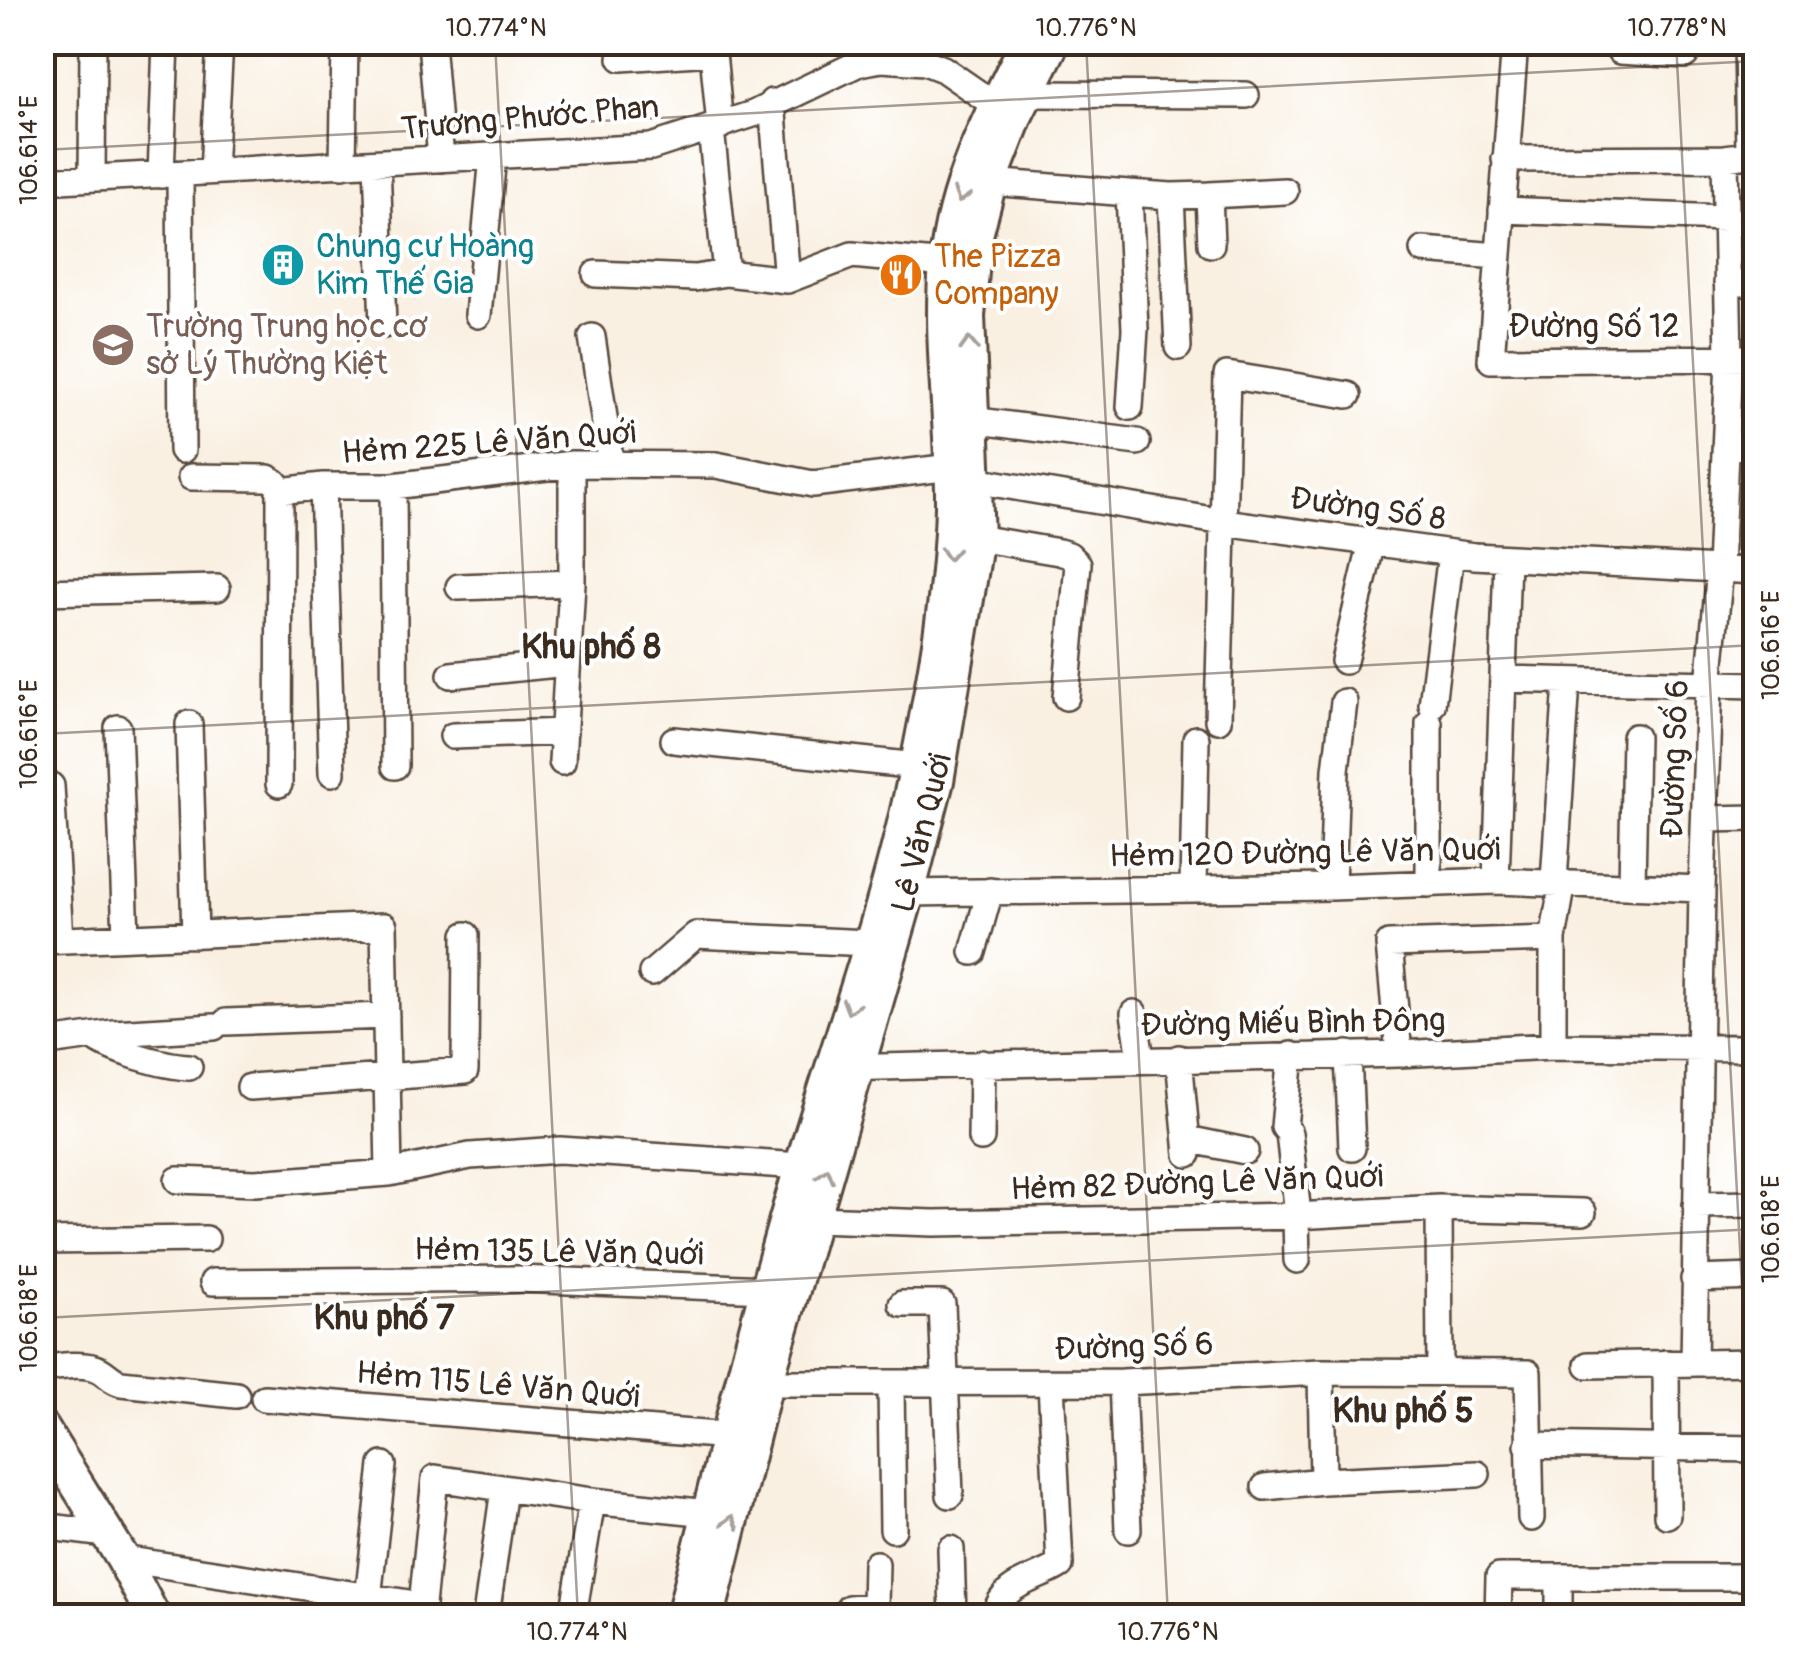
<svg xmlns="http://www.w3.org/2000/svg" width="1798" height="1659" font-family="Pangolin,sans-serif">
<rect width="100%" height="100%" fill="#fff"/>
<filter id="ink" filterUnits="userSpaceOnUse"><feTurbulence type="fractalNoise" baseFrequency=".01" numOctaves="2"/><feDisplacementMap in="SourceGraphic" scale="20" xChannelSelector="R" yChannelSelector="G"/><feConvolveMatrix kernelMatrix="1 2 1 2 8 2 1 2 1" color-interpolation-filters="sRGB"/></filter>
<filter id="wash" filterUnits="userSpaceOnUse"><feTurbulence type="fractalNoise" baseFrequency=".0048" numOctaves="4" result="noise"/><feDisplacementMap in="SourceGraphic" scale="40" xChannelSelector="R" yChannelSelector="G"/><feGaussianBlur stdDeviation="2.25" result="paint"/><feColorMatrix in="noise" values="0 0 0 0 0 0 0 0 0 0 0 0 0 0 0 0 0 1.4 0 .05"/><feComposite in="paint" operator="in"/></filter>
<g filter="url(#wash)">
<rect width="100%" height="100%" fill="#f9f0e2"/>
</g>
<g filter="url(#ink)">
<g fill="none" stroke-linecap="round" stroke-linejoin="round">
<g stroke="#58483b" stroke-width="30">
<path id="minor" d="M431,42L441,159
M712,42L720,126
M1515,42L1491,360L1756,358
M1747,42L1749,153
M1620,51L1685,55
M621,58L713,52
M1026,94L1246,95
M772,102L787,280
M711,129L726,273
M1505,159L1725,158L1756,154
M377,163L383,325
M343,165L345,42
M213,171L220,42
M180,174L182,450
M161,175L166,42
M92,178L93,42
M42,181L651,147L753,114L859,63L882,59L925,62L943,69L995,105
M990,182L1129,193L1135,329L1130,407
M1129,193L1171,196L1178,347
M1209,195L1285,191
M1171,196L1209,195L1211,244
M1502,210L1725,218
M1423,250L1498,256
M596,274L695,278L726,273L787,280L852,255L946,264
M1727,283H1756
M478,315L493,156
M592,337L611,464
M972,420L1137,442
M1727,445L1756,447
M191,477L268,478L275,482L280,491L323,486H393L572,464L716,465L813,484L951,467
M974,480L1224,522L1474,556L1756,571
M323,486L332,773
M393,486L395,766
M977,538L1059,552L1069,555L1078,564L1066,697
M459,587L572,583
M42,592L217,588
M1344,661L1372,542
M451,675L567,663
M1503,679L1756,685
M1432,705L1451,553
M1218,720L1227,375L1348,395
M189,724L195,935
M118,728L126,936
M453,736L564,732
M674,740L917,766
M562,762L572,583V464
M42,778L51,786L60,940
M279,784L280,491
M1706,819L1756,818
M1496,881L1507,559
M1554,881L1567,682
M1429,884V723
M1632,885L1635,737
M1332,887L1336,770L1344,702
M1193,889L1196,739
M908,893L1332,887L1496,881L1702,889
M42,941L384,926L389,1173
M973,952L990,891
M652,973L696,935L869,943
M1134,1013L1141,1059
M226,1022L386,1016
M93,1036C109,1051 166,1066 189,1067
M42,1043L113,1033L214,1027
M1553,1046V939L1563,882
M1348,1054L1352,1148
M1399,1054L1389,944L1553,939
M1291,1055L1284,1127L1289,1133L1298,1215
M1179,1058L1188,1154
M841,1068L1399,1054L1553,1046L1756,1048
M250,1087L465,1071L466,935
M981,1138L982,1063
M1187,1139L1245,1151
M178,1180L255,1183L389,1173L470,1156L560,1150L801,1166
M1696,1205L1756,1204
M1439,1208L1440,1372
M1296,1216L1297,1260
M813,1219L934,1223L1296,1216L1439,1208L1583,1212
M42,1241L206,1239
M1694,1279L1756,1277
M213,1282L518,1279L767,1289
M902,1304H942L950,1495
M1666,1363L1667,1515
M1694,1363L1702,889L1709,684L1720,569L1729,359L1725,158
M1588,1365L1756,1362
M42,1370C58,1366 86,1362 100,1370C109,1375 110,1380 121,1383L236,1395
M1122,1382L1128,1530
M752,1383L1122,1382L1321,1372L1528,1373L1531,1518
M891,1385L893,1529
M264,1398L728,1436
M1528,1445L1756,1449
M1323,1481L1477,1474
M1265,1487L1323,1481L1321,1372
M42,1526L106,1534
M951,1549L953,1616
M123,1559L422,1605L435,1478L592,1501L709,1513
M1559,1578V1616
M323,1616L324,1590
M366,1616L383,1465
M486,1616L504,1489
M573,1616L592,1501
M849,1616V1608L875,1606L876,1564
M995,1616C1002,1582 1035,1581 1060,1565L1051,1383
M1498,1616L1499,1577H1756"/>
</g>
<g stroke="#58483b" stroke-width="38">
<path id="major" d="M42,1428L123,1559L153,1616
M683,1616C721,1464 758,1312 803,1161C842,1030 891,898 917,764C934,679 950,593 952,506C953,425 939,344 946,263C953,188 989,117 1023,51
M708,1616L766,1383L908,893L937,781L977,538L968,316L975,239L990,182L1017,113L1053,42"/>
</g>
<use href="#minor" stroke="#fff" stroke-width="25"/>
<use href="#major" stroke="#fff" stroke-width="32"/>
</g>
<defs><path id="oneway-chevron" d="M-2-3.5L2.5 0L-2 3.5" fill="none" stroke-width="1.6" stroke-linecap="round" stroke-linejoin="round" transform="scale(2.5)"/></defs>
<g stroke="#a79f9a">
<use href="#oneway-chevron" transform="translate(961 196) rotate(107)"/>
<use href="#oneway-chevron" transform="translate(969 344) rotate(-92)"/>
<use href="#oneway-chevron" transform="translate(949 554) rotate(94)"/>
<use href="#oneway-chevron" transform="translate(850 1007) rotate(107)"/>
<use href="#oneway-chevron" transform="translate(826 1175) rotate(-74)"/>
<use href="#oneway-chevron" transform="translate(731 1522) rotate(-76)"/>
</g>
</g>
<path fill="none" stroke="#3b2a1e" stroke-width="2.5" stroke-opacity="0.45" d="M495,42L578,1616M1086,42L1168,1616M1676,42L1756,1551M42,150L1756,61M42,734L1756,645M42,1318L1756,1229"/>
<defs>
<g id="building-disc" transform="scale(2.25)"><circle r="9.5" fill="#0f9aa8" stroke="#fff"/><path d="M-4-6H4V6H1V3H-1V6H-4ZM-2.5-4.3h1.7v1.8h-1.7ZM.8-4.3h1.7v1.8H.8ZM-2.5-1h1.7V.8h-1.7ZM.8-1h1.7V.8H.8Z" fill="#fff"/></g>
<g id="restaurant-disc" transform="scale(2.25)"><circle r="9.5" fill="#e8710a" stroke="#fff"/><path d="M-5-6h1v4h1v-4h1v4h1v-4h1v5L-1.5 .5V6h-2V.5L-5-1ZM5-6V6H3V1.5H1.5Q1.5-4 5-6Z" fill="#fff"/></g>
<g id="school-disc" transform="scale(2.25)"><circle r="9.5" fill="#8d6e63" stroke="#fff"/><path d="M0-5L7-2L0 1L-7-2ZM-4 1L0 2.5L4 1V4Q0 6-4 4Z" fill="#fff"/></g>
</defs>
<g fill-rule="evenodd">
<use href="#building-disc" x="283" y="265"/>
<use href="#restaurant-disc" x="901" y="275"/>
<use href="#school-disc" x="113" y="345"/>
</g>
<g text-anchor="middle" dominant-baseline="central" stroke-width="8" stroke-linejoin="round" paint-order="stroke">
<g font-size="32" fill="#3b2a1e" stroke="#fff">
<text transform="translate(530 118) rotate(-5)">Trương Phước Phan</text>
<text x="1594" y="327">Đường Số 12</text>
<text transform="translate(489 443) rotate(-4)">Hẻm 225 Lê Văn Quới</text>
<text transform="translate(1368 509) rotate(8)">Đường Số 8</text>
<text transform="translate(1675 759) rotate(-88)">Đường Số 6</text>
<text transform="translate(922 833) rotate(-76)">Lê Văn Quới</text>
<text transform="translate(1305 853) rotate(-1)">Hẻm 120 Đường Lê Văn Quới</text>
<text transform="translate(1293 1023) rotate(-1)">Đường Miếu Bình Đông</text>
<text transform="translate(1197 1183) rotate(-2)">Hẻm 82 Đường Lê Văn Quới</text>
<text transform="translate(559 1252) rotate(1)">Hẻm 135 Lê Văn Quới</text>
<text transform="translate(1134 1347) rotate(-2)">Đường Số 6</text>
<text transform="translate(498 1385) rotate(5)">Hẻm 115 Lê Văn Quới</text>
</g>
<g font-size="32" fill="#0d838f" stroke="#fff" text-anchor="start">
<text x="316" y="247">Chung cư Hoàng<tspan x="316" dy="37">Kim Thế Gia</tspan></text>
</g>
<g font-size="32" fill="#c56008" stroke="#fff" text-anchor="start">
<text x="934" y="257">The Pizza<tspan x="934" dy="37">Company</tspan></text>
</g>
<g font-size="32" fill="#785e54" stroke="#fff" text-anchor="start">
<text x="146" y="327">Trường Trung học cơ<tspan x="146" dy="37">sở Lý Thường Kiệt</tspan></text>
</g>
<g font-size="35" font-weight="bold" fill="#3b2a1e" stroke="#fff">
<text x="591" y="647">Khu phố 8</text>
<text x="384" y="1318">Khu phố 7</text>
<text x="1403" y="1411">Khu phố 5</text>
</g>
</g>
<rect width="1798" height="1659" fill="none" stroke="#fff" stroke-width="110"/>
<rect x="55" y="55" width="1688" height="1549" fill="none" stroke="#3b2a1e" stroke-width="4"/>
<g font-size="25" text-anchor="middle" fill="#3b2a1e">
<text x="496" y="36">10.774°N</text>
<text x="1086" y="36">10.776°N</text>
<text x="1677" y="36">10.778°N</text>
<text transform="translate(28 150) rotate(-90)" y="9">106.614°E</text>
<text transform="translate(1770 645) rotate(-90)" y="9">106.616°E</text>
<text transform="translate(28 734) rotate(-90)" y="9">106.616°E</text>
<text transform="translate(1770 1229) rotate(-90)" y="9">106.618°E</text>
<text transform="translate(28 1318) rotate(-90)" y="9">106.618°E</text>
<text x="577" y="1640">10.774°N</text>
<text x="1168" y="1640">10.776°N</text>
</g>
</svg>
